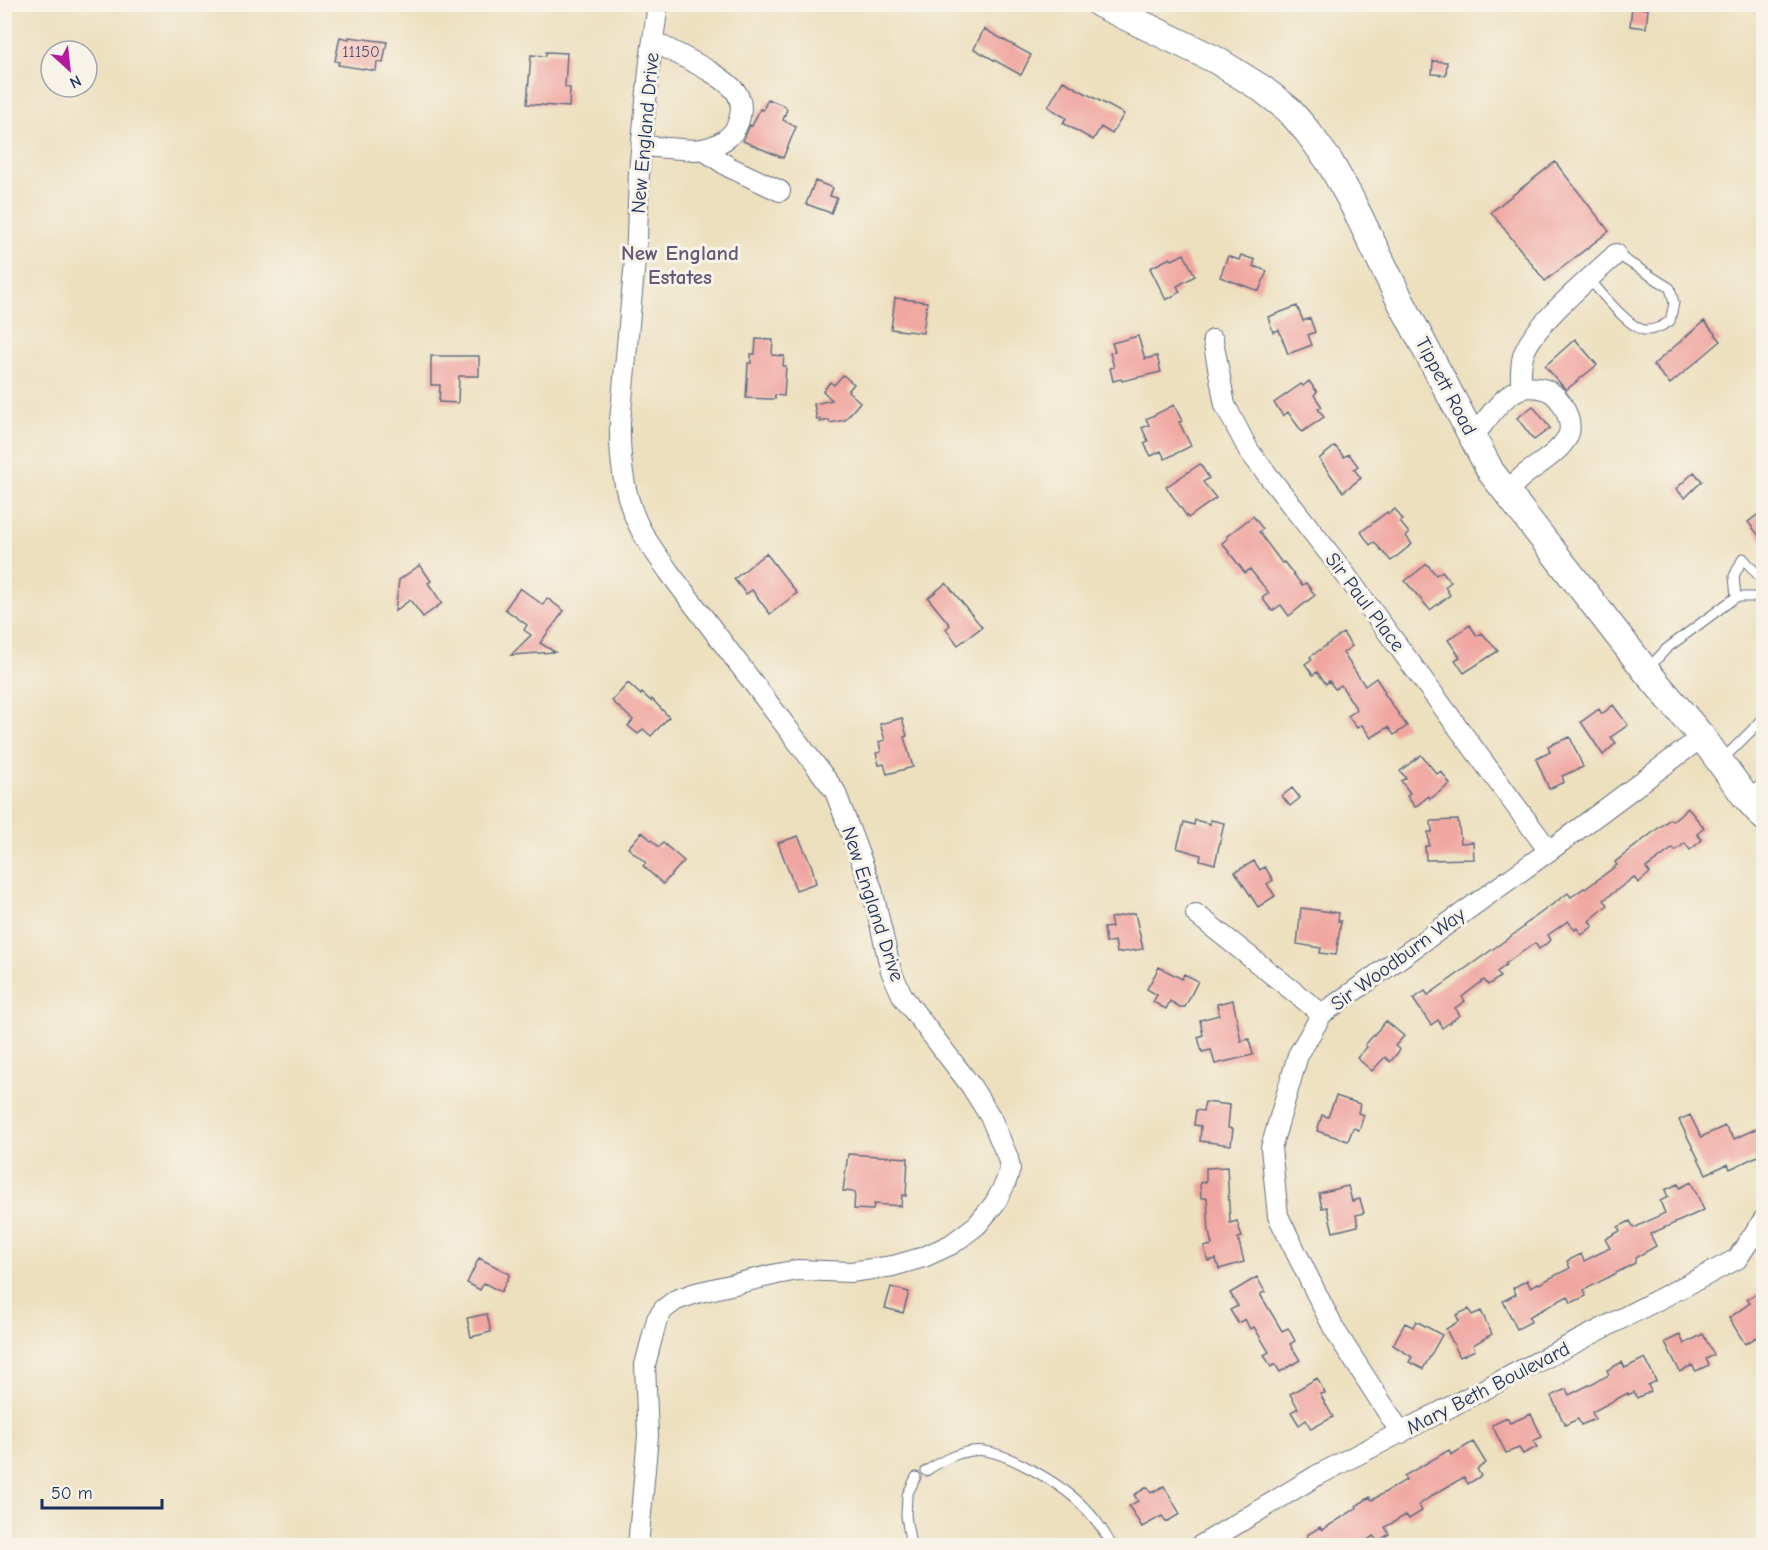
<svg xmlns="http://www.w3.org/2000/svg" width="1768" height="1550" font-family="'Comic Neue',sans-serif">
<rect width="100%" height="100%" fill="#f7f3e8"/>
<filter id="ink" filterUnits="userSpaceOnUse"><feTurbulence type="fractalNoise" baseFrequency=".0167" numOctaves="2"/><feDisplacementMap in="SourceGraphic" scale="12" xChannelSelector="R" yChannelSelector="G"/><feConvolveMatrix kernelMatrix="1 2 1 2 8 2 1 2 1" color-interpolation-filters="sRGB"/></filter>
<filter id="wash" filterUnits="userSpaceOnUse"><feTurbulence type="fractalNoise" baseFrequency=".008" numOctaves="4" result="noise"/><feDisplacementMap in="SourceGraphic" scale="24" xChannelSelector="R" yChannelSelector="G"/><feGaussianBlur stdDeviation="1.35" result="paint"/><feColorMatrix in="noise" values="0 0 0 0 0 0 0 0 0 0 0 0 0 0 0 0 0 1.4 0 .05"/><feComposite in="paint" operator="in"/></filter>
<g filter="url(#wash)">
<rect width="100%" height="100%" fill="#ede0bf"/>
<g id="blocks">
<path fill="#f0a6a0" d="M1632,7L1648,9L1646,28L1630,26Z
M984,29L1031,55L1021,75L974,49Z
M340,37L349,39V37L387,42L383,63L377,62L376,71L338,65L339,62L335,61Z
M546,52L567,53L565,87L570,88L569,107L527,104L531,55L546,56Z
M1433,61L1447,62L1446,75L1432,74Z
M1063,81L1124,114L1112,134L1101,127L1093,140L1063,123L1066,118L1048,107Z
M768,99L785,106L787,109L783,120L796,127L783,158L743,141L750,125L752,126L760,109L763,110Z
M1555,162L1609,231L1545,281L1491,212Z
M815,181L833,188L830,196L837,198L831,213L806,204Z
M1184,254L1195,276L1177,286L1180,292L1166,300L1150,268L1170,258L1172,260Z
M1241,255L1255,260L1253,266L1267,271L1259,291L1220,277L1228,256L1239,260Z
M895,298L927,302L923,333L891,329Z
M1297,306L1303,321L1310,318L1315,332L1308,335L1312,345L1288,354L1279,330L1273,332L1268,317Z
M1704,321L1721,341L1670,384L1653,365Z
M1138,336L1145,359L1157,356L1161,372L1122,381L1121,379L1113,381L1110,368L1114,367L1110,353L1115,352L1112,343Z
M756,339L773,340L772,355L784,356L783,366H786L784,396L775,395V399H770L746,398L748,363H751V354H755Z
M1575,339L1597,365L1566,390L1545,366Z
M431,356H479V376H459L458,403L439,402L440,385H431Z
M843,375L854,384L848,391L860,402L845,420L830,423L829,420L820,422V419L817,420L814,404L832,400L823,391L830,382L834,385Z
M1309,381L1317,392L1314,395L1322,407L1318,409L1324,417L1302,432L1288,412L1283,416L1274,403L1301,384L1303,386Z
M1174,405L1182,421L1179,422L1191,446L1165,459L1161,451L1151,456L1144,443L1148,441L1142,428L1149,425L1146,419Z
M1533,406L1550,428L1534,440L1517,418Z
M1335,446L1344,457L1349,454L1358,466L1354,469L1361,478L1343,492L1319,459Z
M1200,464L1209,478L1203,482L1216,498L1188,518L1166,487Z
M1694,472L1702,481L1685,498L1676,489Z
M1395,509L1403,520L1400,522L1409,533L1406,536L1412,544L1391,561L1374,542L1370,545L1361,532L1387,512L1388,514Z
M1764,510V542L1748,522Z
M1253,516L1263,529L1259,532L1282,563L1284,562L1302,585L1306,583L1315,595L1289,616L1281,605L1272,611L1262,598L1269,593L1250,569L1245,573L1222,543L1228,538L1227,536Z
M766,553L797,593L770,614L752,590L746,594L734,579Z
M1427,564L1436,575L1442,571L1451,582L1445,587L1450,595L1430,610L1405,581Z
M420,565L431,581L428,583L442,603L423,617L410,600L395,611L399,580Z
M946,583L982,627L958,645L946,629L950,625L928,598Z
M520,588L543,605L547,598L564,611L540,643L555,652L511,655L531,635L524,630L527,625L505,609Z
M1470,625L1477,636L1482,633L1498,651L1464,673L1455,660L1460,657L1448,640Z
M1343,633L1352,646L1343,653L1365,686L1376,678L1385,692L1384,693L1407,726L1394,735L1388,727L1371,738L1362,725L1357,728L1348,716L1357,710L1341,685L1335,689L1329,681L1326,684L1317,672L1313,675L1305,664L1312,659L1310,657Z
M628,683L641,695L642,693L651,701L652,699L669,717L651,736L643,729L638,734L628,726L633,720L612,701Z
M1613,705L1628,725L1611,737L1616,743L1603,755L1581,722L1599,709L1602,714Z
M902,718L907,736L904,737L913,767L887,774L884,764L879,765L876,753L881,752L879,742L885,740L880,724Z
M1570,737L1583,767L1562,776L1564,782L1549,789L1536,759L1550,752L1548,746Z
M1421,755L1437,774L1441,771L1450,784L1430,799L1429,796L1415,807L1407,796L1410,793L1401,781L1406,778L1400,771Z
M1292,788L1300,798L1290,806L1282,796Z
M1688,808L1704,828L1697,834L1702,840L1690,850L1685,843L1675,851L1673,848L1646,868L1650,873L1638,883L1634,877L1604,900L1608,905L1589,921L1593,926L1582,935L1577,928L1575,930L1568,921L1548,935L1551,940L1539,949L1535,943L1505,964L1506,965L1497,972L1500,977L1488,985L1484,980L1462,997L1465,1001L1455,1008L1460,1015L1442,1028L1438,1020L1431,1025L1413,999L1425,991L1428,995L1524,927L1523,926L1568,893L1571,897L1584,888L1585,889L1617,865L1615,862L1670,819L1672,821Z
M1195,820L1210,824L1211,820L1224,823L1215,864L1200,860L1201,855L1177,848L1184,822L1194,825Z
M1458,820L1461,843L1473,842L1474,859L1426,860L1425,846H1429L1428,832H1432L1431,821Z
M642,832L659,847L663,843L684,861L663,884L643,866L646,863L628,848Z
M798,836L812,867L816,883L796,890L778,843Z
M1254,861L1260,870L1265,867L1273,880L1267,884L1275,896L1258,907L1235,872Z
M1301,908L1339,913L1338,921H1341L1336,955L1320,953L1321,948L1297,944Z
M1135,913L1143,949L1117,953L1115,941L1106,943L1104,928L1112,927L1110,918Z
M1159,967L1182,979L1184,974L1198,981L1185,1007H1180L1170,1001L1166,1009L1153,1002L1157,995L1147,989Z
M1233,1000L1241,1041L1249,1039L1253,1055L1215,1064L1211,1050L1202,1052L1198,1037L1203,1035L1200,1020L1219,1015L1217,1004Z
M1386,1021L1404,1036L1395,1046L1400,1050L1390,1062L1385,1057L1372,1071L1357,1058L1367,1047L1365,1045Z
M1336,1096L1360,1104L1358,1113L1364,1115L1359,1130L1353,1128L1348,1141L1317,1131L1322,1115L1328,1117Z
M1205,1102L1230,1105L1228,1128L1233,1129L1231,1145L1200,1141L1201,1126L1194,1125L1196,1110L1203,1111Z
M1690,1115L1701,1137L1725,1126L1734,1139L1764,1125V1153L1730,1169L1728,1164L1706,1174L1679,1120Z
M848,1154L908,1158L906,1196L902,1195L901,1206L874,1204L873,1210L854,1209L855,1192L843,1191Z
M1227,1167L1230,1223L1237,1221L1242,1237L1238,1238L1244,1262L1219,1269L1216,1259L1208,1261L1204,1247L1212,1245L1209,1232L1207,1198H1201L1200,1183L1206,1182V1168Z
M1691,1182L1704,1210L1650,1234L1656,1246L1635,1258V1263L1584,1290L1586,1296L1571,1303L1568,1296L1532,1315L1529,1317L1531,1322L1517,1329L1503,1301L1516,1294L1513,1288L1527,1280L1530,1287L1538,1283L1539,1284L1570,1268L1567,1261L1581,1254L1584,1261L1610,1248L1605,1239L1620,1231L1618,1227L1630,1221L1634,1228L1665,1213L1660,1201L1668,1197L1665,1190L1678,1184L1680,1188Z
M1348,1186L1352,1201L1360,1199L1364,1213L1356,1215L1358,1226L1333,1232L1327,1207L1322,1208L1319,1193Z
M479,1258L510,1274L501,1292L484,1283L480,1290L467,1283Z
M1257,1277L1265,1292L1260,1294L1282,1331L1288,1328L1295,1341L1290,1344L1300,1360L1280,1372L1275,1364L1271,1367L1264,1355L1269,1352L1254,1327L1250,1329L1245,1319L1238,1323L1230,1310L1238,1306L1230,1293Z
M891,1287L909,1292L903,1313L885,1308Z
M1764,1289V1333L1745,1344L1729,1318L1750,1303L1747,1299Z
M1469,1309L1472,1315L1481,1311L1492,1334L1473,1345L1475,1350L1460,1357L1446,1329L1459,1321L1456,1315Z
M487,1314L491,1332L471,1337L467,1318Z
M1416,1321L1442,1335L1423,1369L1409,1362L1412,1357L1393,1345L1405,1323L1413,1327Z
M1703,1334L1714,1355L1706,1359L1709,1365L1696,1371L1692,1365L1680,1372L1665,1342L1680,1335L1684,1344Z
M1645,1358L1656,1381L1648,1385L1651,1391L1637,1398L1634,1392L1628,1395V1393L1592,1412L1595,1419L1581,1425L1578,1419L1565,1425L1551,1396L1566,1389L1569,1395L1609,1375L1607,1370L1622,1362L1625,1368Z
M1317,1378L1325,1393L1320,1394L1333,1417L1311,1429L1306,1420L1299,1425L1291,1412L1298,1408L1290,1394Z
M1531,1414L1542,1437L1533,1441L1537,1447L1523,1454L1519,1448L1506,1453L1492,1425L1507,1418L1510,1423Z
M1473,1442L1486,1463L1477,1469L1481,1476L1468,1484L1464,1477L1433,1495L1419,1505L1422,1511L1409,1519L1406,1515L1385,1527L1389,1534L1377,1542L1374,1536L1359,1545H1294L1308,1537L1307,1535L1320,1527L1322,1530L1357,1508L1356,1506L1370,1497L1372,1500L1406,1480L1404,1476L1449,1450L1451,1455Z
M1164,1486L1180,1514L1166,1522L1162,1516L1142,1527L1129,1506L1138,1501L1134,1495L1147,1487L1151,1493Z"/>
</g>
</g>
<g filter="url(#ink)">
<use href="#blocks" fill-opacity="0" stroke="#646d80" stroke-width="1.5"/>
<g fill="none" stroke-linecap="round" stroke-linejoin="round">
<g stroke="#646d80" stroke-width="11">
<path id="lane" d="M1589,279C1601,292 1628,327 1644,330C1654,331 1662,326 1670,321L1674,303L1670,288L1616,254
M1736,597L1734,576L1743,558L1764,582
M1648,669L1666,649L1736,597H1764
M1723,759L1764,718
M1747,794L1764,783
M926,1471C940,1462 955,1453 972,1451C1000,1446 1062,1485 1082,1505C1094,1517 1104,1530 1112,1546
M911,1546L906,1516L907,1495L916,1477"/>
</g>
<g stroke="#646d80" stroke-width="22">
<path id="street" d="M653,41C674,53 723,74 736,92C743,102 742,112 738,123C733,138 717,146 702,149
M642,146L694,150L702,149L729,167L780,191
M1213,340L1225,405L1249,451L1339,566L1549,851
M1521,389C1521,378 1520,367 1523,356C1532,325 1592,277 1616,254
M1473,437C1486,421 1502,395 1522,388C1530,386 1542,388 1549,391C1562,398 1574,423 1568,436C1559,453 1538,464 1523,476C1517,481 1512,487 1507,492
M1196,914L1322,1014
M1401,1433L1334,1329L1278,1216L1271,1148L1298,1055L1322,1014L1549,851L1702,737
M638,1546L648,1436L645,1365L657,1319L664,1309L676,1300L696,1293L777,1274L798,1270L851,1272L893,1266L924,1257L952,1244L977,1225L995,1203L1005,1184L1010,1169L1008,1158L991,1118L971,1086L903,997L891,971L872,889L835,791L669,572C661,560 652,549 645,537C624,503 619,460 620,421L637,239L639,171L650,61L658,4
M1200,1546L1316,1476L1737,1259L1764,1219"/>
</g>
<g stroke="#646d80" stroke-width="29">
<path id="secondary" d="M1100,4L1216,60L1261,88L1288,109L1307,131L1329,161L1350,198L1400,300L1491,472L1646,671L1702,737L1745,796L1764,817"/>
</g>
<use href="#lane" stroke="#fff" stroke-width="9"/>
<use href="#street" stroke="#fff" stroke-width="20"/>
<use href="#secondary" stroke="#fff" stroke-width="27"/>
</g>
</g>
<g text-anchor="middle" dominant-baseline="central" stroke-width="6" stroke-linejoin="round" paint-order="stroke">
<g font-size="16" fill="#504d6e">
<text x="361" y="52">11150</text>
</g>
<g font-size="20" fill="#1b2f5e" stroke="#f7f3e8">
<text transform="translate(645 133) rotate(-85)">New England Drive</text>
<text transform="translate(1446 386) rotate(62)">Tippett Road</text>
<text transform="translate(1365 602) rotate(53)">Sir Paul Place</text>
<text transform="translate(873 904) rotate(72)">New England Drive</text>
<text transform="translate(1398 959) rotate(-36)">Sir Woodburn Way</text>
<text transform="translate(1488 1388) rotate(-27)">Mary Beth Boulevard</text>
</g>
<g font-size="21" font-weight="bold" fill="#665975" stroke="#f7f3e8">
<text x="680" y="253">New England<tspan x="680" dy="24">Estates</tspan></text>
</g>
</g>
<rect width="1768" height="1550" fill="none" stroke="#f7f3e8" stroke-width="24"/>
<g transform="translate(69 69) rotate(153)"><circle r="28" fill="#f7f3e8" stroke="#9fa5b1" stroke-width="1.5"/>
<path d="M0-4.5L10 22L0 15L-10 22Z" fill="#b5179e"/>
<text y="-9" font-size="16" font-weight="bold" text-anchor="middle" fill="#1b2f5e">N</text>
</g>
<path d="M42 1499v9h120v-9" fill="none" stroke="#1b2f5e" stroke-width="3"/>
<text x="51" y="1499" font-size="18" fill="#1b2f5e" stroke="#f7f3e8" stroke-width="4.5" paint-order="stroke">50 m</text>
</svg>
